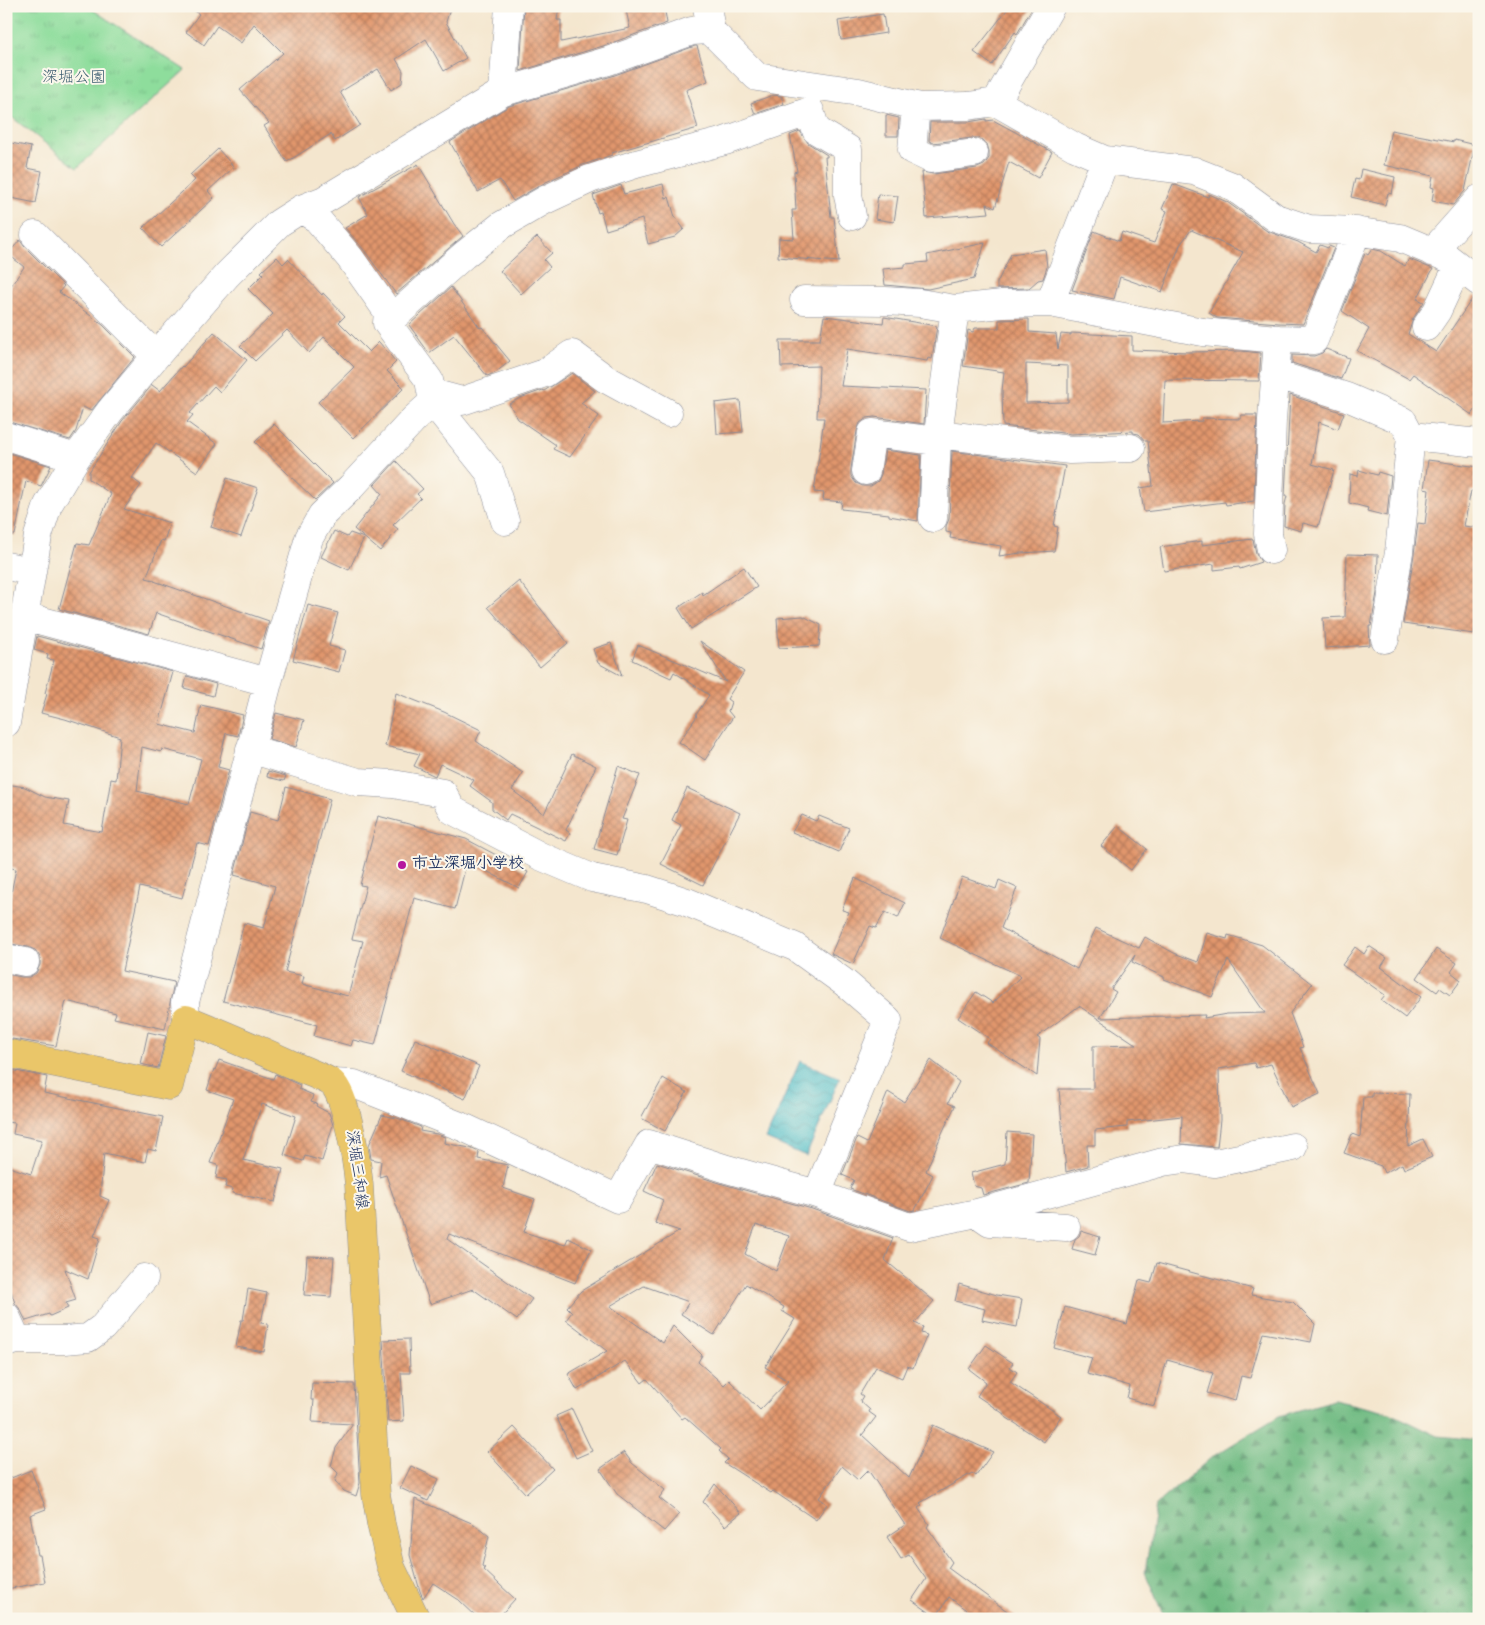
<svg xmlns="http://www.w3.org/2000/svg" width="1485" height="1625" font-family="'Gochi Hand','Klee One',sans-serif">
<defs>
<pattern id="grass-tufts" width="24" height="20" patternUnits="userSpaceOnUse" patternTransform="scale(1.25)"><rect width="24" height="20" fill="#8edd9c"/><path d="M3 7l-1-3M5 7V3M7 7l1-3M15 17l-1-3M17 17v-4M19 17l1-3" fill="none" stroke="#7abe89"/></pattern>
<pattern id="forest-firs" width="22" height="20" patternUnits="userSpaceOnUse" patternTransform="scale(1.25)"><rect width="22" height="20" fill="#72bc84"/><path d="M5 1l3.5 6h-7zM16 11l3.5 6h-7z" fill="#5d996f"/></pattern>
<pattern id="water-waves" width="16" height="10" patternUnits="userSpaceOnUse" patternTransform="scale(1.25)"><rect width="16" height="10" fill="#4fbdc7"/><path d="M0 5q4-4 8 0t8 0" fill="none" stroke="#419aa5"/></pattern>
<pattern id="building-cross-hatch" width="8" height="8" patternUnits="userSpaceOnUse" patternTransform="scale(1.25)"><rect width="8" height="8" fill="#e1966c"/><path d="M0 0l8 8M0 8l8-8" fill="none" stroke="#b67b5c"/></pattern>
</defs>
<rect width="100%" height="100%" fill="#fbf7ec"/>
<filter id="ink" filterUnits="userSpaceOnUse"><feTurbulence type="fractalNoise" baseFrequency=".02" numOctaves="2"/><feDisplacementMap in="SourceGraphic" scale="10" xChannelSelector="R" yChannelSelector="G"/><feConvolveMatrix kernelMatrix="1 2 1 2 8 2 1 2 1" color-interpolation-filters="sRGB"/></filter>
<filter id="wash" filterUnits="userSpaceOnUse"><feTurbulence type="fractalNoise" baseFrequency=".0096" numOctaves="4" result="noise"/><feDisplacementMap in="SourceGraphic" scale="20" xChannelSelector="R" yChannelSelector="G"/><feGaussianBlur stdDeviation="1.12" result="paint"/><feColorMatrix in="noise" values="0 0 0 0 0 0 0 0 0 0 0 0 0 0 0 0 0 1.4 0 .05"/><feComposite in="paint" operator="in"/></filter>
<g filter="url(#wash)">
<rect width="100%" height="100%" fill="#f4e6ce"/>
<path fill="url(#grass-tufts)" stroke="#54867d" d="M6,6H87L185,70L77,168L9,115L6,114Z"/>
<path fill="url(#forest-firs)" stroke="#467671" d="M1334,1400L1390,1413L1438,1436L1479,1440V1619H1165L1145,1572L1156,1505L1212,1457L1279,1416Z"/>
<path fill="url(#water-waves)" stroke="#357692" d="M800,1061L840,1078L806,1156L766,1139Z"/>
<g id="blocks">
<path fill="url(#building-cross-hatch)" fill-rule="evenodd" d="M188,6H451L446,22L466,58L444,71L426,39L396,59L403,71L402,83L391,90L378,69L340,92L360,125L335,141L331,134L287,162L264,126L269,123L240,90L283,53L254,24L241,43L217,26L204,45L186,32L199,14Z
M524,6H559L557,20H561V42L630,28L625,6H664L667,23L603,46L520,71Z
M1010,6H1033L1017,34L1015,32L992,65L974,52Z
M883,14L886,33L841,40L838,21Z
M695,46H697L708,81L686,90L698,128L612,153V155L583,165L546,182L513,201L500,180L478,192L450,142L509,106L612,76Z
M773,95L781,96L784,104L755,114L751,103Z
M886,115L899,118L898,136H886Z
M986,119V121L993,120L1052,152L1038,178L1009,162L995,208L987,204L989,213L926,218L922,172L933,174L977,168L984,165L989,158V151L987,144L979,138H972L933,143L929,141L930,122H968Z
M1391,130L1454,142V140L1475,145L1465,191L1453,205L1432,201L1434,188L1431,187L1433,176L1384,165Z
M800,131L808,143L827,155V157H825L831,217H834L839,262L778,257L779,238L794,239L792,210H796L794,172L797,171L790,135Z
M6,142L31,147L27,168L42,171L36,203L6,197Z
M218,149L234,167L208,191L214,198L161,247L143,228L195,180L190,175Z
M418,164L454,224L463,236L396,294L363,249L345,228L368,214L359,197Z
M1361,169L1395,177L1392,194L1388,193L1385,205L1351,197L1355,179L1359,180Z
M663,184L666,198L669,197L675,217L684,229L675,237L648,244L642,219L606,230L601,212L598,213L593,195L621,185L624,194Z
M1173,184L1208,197L1209,194L1227,202L1267,231L1298,242L1316,252L1320,245L1328,248L1329,246L1334,248L1303,324L1279,323L1217,318L1209,313L1243,252L1191,230L1180,245L1162,292L1120,277L1114,299L1072,290L1094,231L1119,241L1122,232L1154,243L1167,211L1162,209Z
M878,194L898,196L894,222L875,219Z
M537,237L552,253L544,260L550,267L521,294L500,271Z
M20,240L24,246L64,286L59,292L103,325L135,357L91,411L83,407L76,431L70,440L6,421V293L24,267L8,254Z
M985,243L974,279L928,289L885,285L883,269L905,267V264L928,262L927,255Z
M1045,249L1047,267L1043,279L1038,280L1029,288L997,289V283L1011,254Z
M1372,249L1381,251L1405,266L1409,259L1433,269L1417,299L1424,302L1413,319L1408,334L1436,352L1474,296L1479,297V404L1472,415L1413,374L1409,379L1357,351L1369,329L1342,311L1365,253L1368,255Z
M277,257L283,264L288,259L322,295L323,293L345,316L339,322L369,352L379,342L396,362L387,371L404,388L353,438L318,402L354,367L324,337L309,353L287,330L255,361L240,346L273,314L248,289L263,274L261,272Z
M451,287L480,328L482,327L510,361L495,373L487,376L454,335L429,353L409,325Z
M824,316L883,323L884,317L937,326L932,359L928,358L927,361L847,349L841,386L926,390L924,424L874,417L867,418L860,423L857,431L851,469V476L856,483L863,486H871L878,481L881,474L885,450L921,455L918,521L889,516V514L841,509L842,502L823,500L824,493L814,492L824,418H817L819,366L781,367L780,340H820Z
M1029,319V332L1056,334L1058,349L1061,334L1071,335V333L1132,336V350L1188,352L1242,351L1261,353L1259,381L1165,380L1163,423L1202,421V418L1241,419V415H1257L1254,501L1226,505L1225,502L1144,512L1140,488L1153,486L1148,441H1145L1139,434L1133,433V431L1071,434L1003,426L1002,391L1004,372L963,366L968,330L973,332L975,328H999V320ZM1026,364L1068,366V402L1026,403Z
M214,332L247,360L220,392L214,386L190,413L193,415L187,422L217,444L197,472L156,443L132,478L141,485L124,509L170,523L164,541L161,540L146,578L154,580V581L269,621L261,649L156,613L149,634L59,609L77,543L89,545L111,494L89,479V472L122,421L152,385L160,391L182,366L183,367Z
M1326,349L1349,358L1341,379L1292,363V355L1314,356L1322,353Z
M572,373L595,391L581,403L599,416L570,457L553,449L556,445L518,419L509,404L520,398L543,390L544,391Z
M1290,395L1344,413L1338,429L1319,422L1312,464L1334,470L1318,527L1303,523L1301,531L1284,526L1285,504L1287,496H1285Z
M740,400L743,432L717,434L715,403Z
M274,424L333,483L315,500L255,442Z
M952,451L1065,466L1054,526L1058,527L1054,551L1021,553L999,556L1001,546L950,538L951,533L946,532V526L949,519Z
M6,452L51,466L41,486L26,481L15,535H6Z
M1428,460L1479,467L1477,491H1471L1464,526L1479,528V627H1475L1474,634L1403,624L1414,554L1418,523L1425,524L1429,490L1424,489Z
M396,461L423,489L417,494L421,498L393,525L398,529L380,551L354,529L382,494L374,485Z
M1359,470L1377,475L1378,472L1391,476L1387,516L1367,511L1368,508L1349,503L1350,474L1358,476Z
M227,478L258,488L241,537L211,527Z
M334,531L347,537L350,533L364,538L349,570L321,557Z
M1253,539L1256,553L1261,562L1240,569L1239,567L1214,570V564L1164,571L1160,547L1202,541V545Z
M1347,554L1378,555L1377,593L1371,626H1369L1370,645L1325,648L1323,618L1345,617Z
M744,567L757,587L691,629L678,608L702,592L703,595Z
M519,581L568,643L540,667L488,607Z
M308,605L338,613L329,646L345,650L339,672L293,660Z
M803,616L821,625L819,646L779,648L777,618Z
M37,636L173,672L159,724L195,733L201,705L243,715L238,736L226,733L218,767L229,770L209,846L197,843L182,898L140,887L122,971L174,982L165,1029L114,1018L116,1013L66,1001L56,1046L6,1038V974L22,977H29L36,973L40,965V957L35,950L28,947L6,943V917L16,869L6,867V784L25,787L45,797L69,801L64,825L102,832L111,779L116,780L120,737L65,719L41,713L47,694L45,693L54,660L47,659L48,654L34,650ZM142,747L161,752L162,749L201,759L189,804L137,791Z
M700,641L744,672L727,699L731,702L728,711L733,717L705,760L679,742L697,716L696,715L709,695L674,672L671,678L632,660L638,645L726,682Z
M611,643L622,676L598,663L593,649Z
M187,676L216,684L213,696L184,688Z
M396,693L444,712L481,730L476,741L523,773L512,790L544,814L572,754L596,766L566,830L570,833L566,841L510,814L506,820L492,809V802L470,786L474,780L440,764L435,776L414,766L420,754L385,746Z
M276,713L304,720L296,747L269,739Z
M618,766L640,775L622,819L627,820L617,855L594,849Z
M268,771L286,776L284,781L267,777Z
M286,787L330,799L285,972L304,976L302,984L348,996L363,941L352,939L366,886L360,885L378,816L466,839L528,872L519,888L467,861L455,909L414,898L375,1045L353,1040L351,1046L314,1036L317,1025L223,1001L244,923L264,928L275,886L234,875L250,812L278,820Z
M687,788L740,813L703,885L661,864L681,825L672,820Z
M802,815L816,821L819,816L849,828L839,852L792,832Z
M1118,826L1147,849L1131,870L1101,846Z
M962,877L996,889L999,880L1017,888L1001,928L1077,969L1096,928L1139,948L1145,937L1174,953L1198,962L1207,933L1227,939L1228,935L1262,945L1312,984L1290,1013L1303,1047L1300,1048L1320,1094L1291,1107L1271,1064L1256,1068L1254,1063L1219,1069L1220,1120L1217,1147L1181,1144L1182,1116L1127,1122V1127L1095,1130V1145H1087L1088,1166L1066,1172L1059,1089H1093V1046L1137,1045L1079,1006L1037,1037L1040,1039L1037,1076L987,1043L990,1039L958,1018L976,992L993,1003L1021,976L940,938ZM1135,955L1132,962L1164,977V979L1212,997L1228,960L1265,1013L1227,1014L1204,1018L1205,1015L1100,1018L1116,992L1111,989Z
M855,878L905,903L898,918L885,912L876,928L870,926L853,964L831,954L849,912L842,910Z
M1369,946L1387,958L1381,967L1421,997L1405,1018L1381,1000L1385,995L1342,965L1355,947L1364,954Z
M1436,949L1457,963L1451,972L1461,980L1450,995L1440,988L1437,992L1417,978Z
M148,1032L166,1036L158,1068L141,1064Z
M415,1039L479,1066L465,1099L401,1071Z
M219,1060L273,1079L275,1074L300,1085L299,1089L313,1095L311,1102L317,1104L316,1106L329,1113L333,1125L322,1161L305,1156L303,1161L284,1155L296,1116L262,1104L243,1160L283,1169L275,1202L232,1193L233,1189L225,1187L227,1180L216,1178L218,1165L210,1163L233,1099L207,1090L214,1069L215,1070Z
M931,1060L959,1082L948,1103L955,1106L943,1131L926,1171L933,1175L915,1210L910,1211L850,1189L854,1180L842,1175L857,1138L867,1143L888,1092L904,1102Z
M6,1069L47,1077L44,1093L163,1117L156,1151L148,1149L145,1162L104,1153L100,1196L109,1200L94,1236L100,1238L88,1279L65,1269L76,1300L66,1303L68,1308L50,1316L49,1314L26,1321L20,1309L15,1303L6,1278V1166L31,1174L42,1140L13,1134L15,1123L6,1122Z
M663,1078L687,1092L665,1131L641,1118Z
M1372,1093L1410,1094L1408,1146L1423,1139L1432,1157L1404,1169L1402,1164L1384,1173L1381,1166L1344,1153L1352,1134L1360,1137L1363,1097H1372Z
M382,1115L397,1118L421,1127L420,1131L437,1134L445,1137L444,1143L470,1148L479,1152L478,1159L508,1165L503,1188L535,1199L524,1232L565,1245L568,1238L591,1249L575,1283L449,1234L447,1239L532,1299L517,1320L473,1289L430,1304L386,1175L379,1177L381,1161L371,1159L369,1145Z
M1007,1132L1032,1134L1029,1183L983,1195L981,1188L974,1186L971,1173L1005,1164Z
M657,1163L723,1184L812,1209L893,1238L885,1260L934,1301L915,1323L923,1327L921,1333L927,1335L913,1368L907,1366L902,1378L876,1367L860,1394L863,1396L860,1401L870,1410L869,1412L876,1417L862,1435L909,1478L933,1425L993,1452L976,1476L972,1473L920,1503L922,1505L918,1508L929,1524L927,1527L952,1562L948,1568L1018,1619H978L949,1597L936,1617L912,1600L926,1579L909,1555L901,1559L887,1537L905,1525L868,1470L858,1480L842,1466L819,1498L827,1504L816,1520L773,1491L771,1493L724,1463L728,1459L719,1451L721,1449L685,1417L682,1419L647,1379L642,1383L625,1361L577,1390L568,1374L607,1351L566,1320L572,1312L567,1307L581,1291L680,1231L655,1223L663,1200L644,1191ZM756,1225L789,1236L776,1271L745,1254ZM746,1284L784,1307L782,1311L795,1319L765,1367L788,1381L760,1410L729,1380L724,1385L698,1362L702,1355L673,1326L663,1343L610,1306L644,1286L689,1302L681,1314L714,1335Z
M1081,1231L1100,1237L1095,1255L1072,1249L1075,1239L1079,1236Z
M307,1256L334,1257L331,1297L304,1295Z
M1157,1263L1253,1289L1251,1295L1293,1302L1315,1324L1311,1342L1263,1333L1250,1378L1241,1376L1235,1401L1207,1393L1213,1373L1167,1360L1154,1406L1127,1398L1130,1386L1087,1374L1092,1358L1054,1348L1065,1307L1127,1324L1139,1280L1151,1283Z
M959,1284L997,1295L1022,1299L1017,1327L982,1320L985,1309L955,1301Z
M248,1289L267,1293L261,1323L268,1324L264,1352L236,1347L241,1320H243Z
M409,1339L410,1373H401L404,1421L388,1422L383,1340Z
M986,1345L1013,1363L1010,1367L1017,1372L1010,1382L1061,1416L1044,1442L1004,1416V1414L977,1396L986,1382L969,1369Z
M312,1383L354,1384L360,1483L356,1496L344,1491L335,1481L338,1473L331,1466L336,1448L353,1424L312,1422L314,1400H311Z
M572,1409L592,1451L576,1458L556,1416Z
M514,1427L553,1469L526,1494L487,1452Z
M624,1452L632,1463L665,1490L659,1498L679,1514L664,1531L617,1494L600,1469Z
M411,1466L439,1479L428,1501L400,1488Z
M31,1470L46,1509L30,1515L38,1555H40L45,1582L6,1589V1480Z
M715,1484L741,1513L725,1526L703,1502Z
M415,1499L474,1524L489,1536L482,1566L485,1568L483,1569L515,1599L497,1619H479L459,1600L433,1583L423,1598L420,1591L410,1555Z"/>
</g>
</g>
<g filter="url(#ink)">
<use href="#blocks" fill-opacity="0" stroke="#888a96" stroke-width="1"/>
<g fill="none" stroke-linecap="round" stroke-linejoin="round">
<g stroke="#888a96" stroke-width="29">
<path id="minor" d="M707,6L710,25V30L757,77L859,92L920,107L968,106L996,102L1075,147L1105,160L1194,171L1232,186L1276,218L1309,229L1354,231L1400,238L1448,258L1479,282
M503,92L509,6
M996,102L1051,6
M916,106L912,150L931,159L974,153
M301,209L324,200L503,92L608,61L692,31L710,30
M35,235L156,356
M1432,252L1479,199
M804,300L885,301L920,303L955,309
M1050,303L1105,160
M387,323L464,255L502,225L545,200L590,179L636,164L725,141L810,111L816,130L848,149V195L852,216
M1426,327L1437,311L1458,266
M1278,339L1314,340L1357,231
M1275,374L1347,397L1403,421L1411,436L1399,552L1385,639
M432,393L462,401L545,373L572,354L606,379L668,413
M433,402L490,473L505,521
M938,434L1070,450L1131,448
M6,436L76,458
M1411,436L1479,443
M866,471L872,433L937,441
M933,518L937,441L955,309L1002,304L1050,303L1203,332L1278,339L1272,420L1268,534L1271,550
M6,566L32,571
M24,616L268,682
M6,723L38,536L48,505L76,458L110,411L156,356L227,275L279,223L301,209L317,219L350,258L388,312L387,323L429,380L433,402L414,419L351,487L322,515L309,538L268,682L185,1002L186,1019
M250,749L358,782L393,784L443,793L452,810L540,856L592,878L647,889L687,902L795,947L845,983L888,1020L817,1194
M6,958L25,962
M332,1083L354,1084L465,1128L618,1199L649,1144L727,1169L817,1194L909,1227L977,1213L1163,1162L1184,1159L1215,1163L1293,1147
M977,1213L990,1222L1066,1227
M6,1316L17,1340L6,1343
M17,1340H64L88,1338L103,1327L144,1278"/>
</g>
<g stroke="#888a96" stroke-width="29">
<path id="major" d="M6,1053L169,1086L186,1019C223,1034 260,1050 297,1067C305,1071 326,1078 332,1083C347,1096 357,1164 359,1185L376,1494L381,1524L391,1567L416,1619"/>
</g>
<use href="#minor" stroke="#fff" stroke-width="28"/>
<use href="#major" stroke="#eac669" stroke-width="28"/>
</g>
</g>
<circle fill="#b5179e" stroke="#fbf7ec" stroke-width="2" cx="402" cy="865" r="5"/>
<g text-anchor="middle" dominant-baseline="central" stroke-width="4" stroke-linejoin="round" paint-order="stroke">
<g font-size="16" fill="#385a6e" stroke="#fbf7ec">
<text x="74" y="79">深堀公園</text>
</g>
<g font-size="16" font-weight="bold" fill="#1b2f5e" stroke="#fbf7ec" text-anchor="start">
<text x="412" y="865">市立深堀小学校</text>
</g>
<g font-size="16" fill="#1b2f5e" stroke="#fbf7ec">
<text transform="translate(355 1170) rotate(82)">深堀三和線</text>
</g>
</g>
<rect width="1485" height="1625" fill="none" stroke="#fbf7ec" stroke-width="25"/>
</svg>
